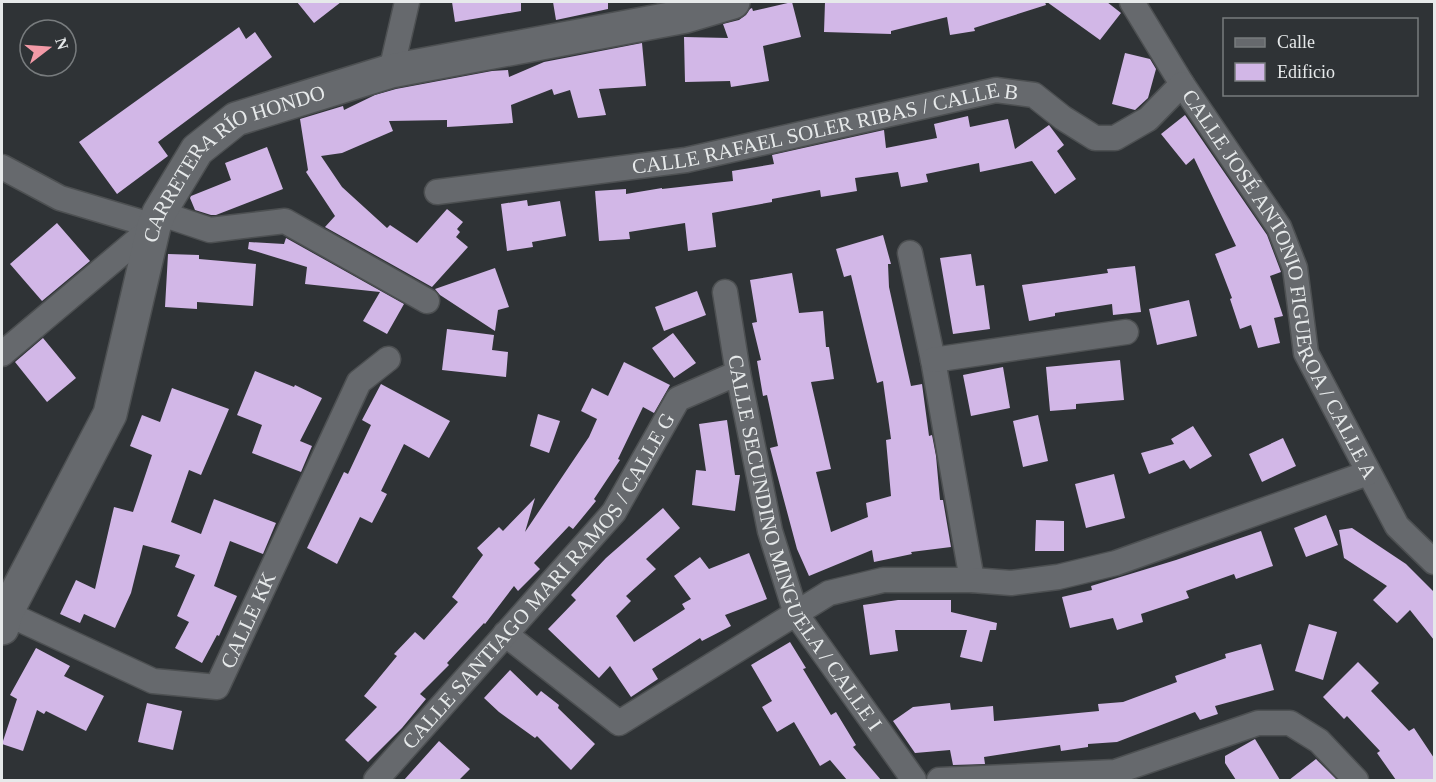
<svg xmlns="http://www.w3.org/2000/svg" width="1436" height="782" font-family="Georgia,serif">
<rect width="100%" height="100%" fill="#2f3336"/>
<path fill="#d2b7e7" d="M297,2H341L314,23Z
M452,2H521V11L455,22Z
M553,2H608V9L556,20Z
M792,2L801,37L763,46L769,81L731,87L730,81L685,82L684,37L728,38L723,24L739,20L746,15L750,9L752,8L753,11Z
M825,2H1045L1046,5L974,28L975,31L950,35L947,17L891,31V34L824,32Z
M1047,2H1107L1121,13L1100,40Z
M239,27L246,39L255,32L272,57L158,142L168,156L117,194L79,142Z
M642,43L646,86L599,89L606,115L578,118L570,90L554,95L552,89L511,105L513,123L447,127V120L389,121L393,131L342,153L321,156L342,187L387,228L390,225L417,243L447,209L463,222L457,229L460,232L456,237L468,247L432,287L325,227L335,216L306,172L308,170L300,119L343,106L344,110L375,95L396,89L492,71L508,70L509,77L544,62Z
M1125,53L1150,59L1156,69L1148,98L1135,110L1112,104Z
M1185,115L1267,235L1281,272L1270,276L1283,316L1274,318L1280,343L1258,348L1251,325L1240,329L1230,299L1232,298L1215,254L1236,246L1194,158L1186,165L1161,134Z
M968,116L970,127L1008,119L1015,149L1049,125L1064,145L1057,151L1076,179L1055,194L1032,161L980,172L979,163L926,174L928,182L901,187L898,172L855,178L857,191L821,197L820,190L772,199V202L712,213L716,247L688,251L685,223L629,232L630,239L599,241L595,191L626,189V194L662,188V189L733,181L732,171L774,164L772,155L884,130L886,148L937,138L934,124Z
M267,147L283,189L216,215H211L195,210L190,198L191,196L231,180L225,163Z
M527,200L528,206L560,201L566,236L532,242L533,247L507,251L501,204Z
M57,223L90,261L42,301L10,264Z
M883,235L891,264H888L889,287L911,386L922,384L929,436L932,435L936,456L940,500H943L951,547L911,552L912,554L874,562L872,550L809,576L797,549L770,448L778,446L767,395L763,396L757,361L761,360L752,323L757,322L750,280L792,273L799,313L823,311L826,347H829L834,379L811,382L831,469L816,472L831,532L868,517L866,503L891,496L886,440L891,439L883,381L877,383L851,275L844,277L836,249Z
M286,238L404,304L387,334L363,321L380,292L305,284L307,267L248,249L249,242L284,244Z
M168,254L199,255V259L256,264L253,306L197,302V309L165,307Z
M971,254L976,286L984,285L990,329L953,334L940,258Z
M1135,266L1141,312L1113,315L1112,304L1055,313V316L1029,321L1022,285L1108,273L1107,269Z
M495,268L509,307L498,310L495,331L440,295L435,289Z
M697,291L706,315L664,331L655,307Z
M1189,300L1197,336L1157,345L1149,309Z
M447,329L494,335L492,350L508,352L506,377L442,370Z
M673,333L696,363L674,378L652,348Z
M43,338L76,378L47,402L15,362Z
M1120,360L1124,400L1076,404V409L1050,411L1046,367Z
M624,362L670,385L654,413L643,407L618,459L620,460L594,499L596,501L573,529L569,526L534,563L540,569L518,591L514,586L485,624L484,623L447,663L449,665L420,694L426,699L402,728L368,762L345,740L377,707L364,696L397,656L394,654L415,632L424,640L458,602L452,597L483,555L477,548L499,527L503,531L535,498L525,532L589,437L597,419L581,411L592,388L608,396Z
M1003,367L1010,408L971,416L963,375Z
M255,371L294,387L295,385L322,398L300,441L312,446L301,472L252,453L262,425L237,415Z
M381,384L450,421L429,458L404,444L381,491L387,494L372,523L360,517L337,564L307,548L344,472L348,474L371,425L362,420Z
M172,388L229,409L201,475L189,470L171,522L201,534L214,499L276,523L263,554L230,541L214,586L237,596L219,636L217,635L202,663L175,648L189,622L177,616L195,575L175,567L180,555L143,545L131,593L115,628L84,614L80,623L60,614L76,580L95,589L114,507L133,512L152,455L130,446L142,415L160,422Z
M538,414L560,421L549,453L530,446Z
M1038,415L1048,461L1023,467L1013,421Z
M727,420L735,475H740L735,511L692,505L696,470L706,471L699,424Z
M1193,426L1212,456L1190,469L1184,460L1149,474L1141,453L1174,444L1171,439Z
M1283,438L1296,466L1262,482L1249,454Z
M1114,474L1125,518L1086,528L1075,484Z
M663,508L680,528L646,559L656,569L626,596L631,601L616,616L634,642L685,609L682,604L691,599L674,576L700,557L709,569L749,553L767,599L725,615L731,626L702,641L700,638L652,669L658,679L631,697L610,666L599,678L548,629L576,600L571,595L606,558Z
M1326,515L1338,545L1306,557L1294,528Z
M1036,520L1064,521V551H1035Z
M1352,528L1406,564L1434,592V640L1410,610L1397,623L1373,600L1387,586L1344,558L1339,530Z
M1261,531L1273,566L1236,579L1234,574L1186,591L1189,598L1141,614L1143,622L1117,630L1113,618L1070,628L1062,597L1092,590L1091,586L1176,560Z
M898,600H951V612L997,623L996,630H990L982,662L960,657L967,630H895L898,651L870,655L863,605Z
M1309,624L1337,632L1323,680L1295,671Z
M790,642L806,668L803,669L831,715L836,712L856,745L853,747L881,780H847L830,760L820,766L794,722L777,732L762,707L772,701L751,665Z
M1261,644L1274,690L1215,706L1218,714L1200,720L1195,712L1117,742L1088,744V747L1061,751L1060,745L984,757L985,764L953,765L950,750L915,753L893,721L913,707L950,703L951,710L993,706L994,721L1099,711L1098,704L1123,702L1177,682L1175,676L1226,658L1225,654Z
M36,648L70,666L64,676L104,696L86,731L46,711L44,714L37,710L23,751L2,744L17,699L10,695Z
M1358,662L1379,683L1371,691L1409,731L1414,728L1434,758V780H1396L1377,753L1380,751L1347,716L1344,719L1323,697Z
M510,670L537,696L541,691L559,705L558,708L595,744L571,770L537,736L535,738L499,712L484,698Z
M147,703L182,711L173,750L138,742Z
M1255,739L1280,780H1236L1225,763V756Z
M439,741L470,769L459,780H404Z
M1316,759L1337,780H1289Z"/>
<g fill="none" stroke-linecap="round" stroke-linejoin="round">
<g stroke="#4d5052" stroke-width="27">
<g id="street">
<path id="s1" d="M1132,2L1182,84L1279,227L1295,268L1306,353L1397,526L1434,562"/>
<path d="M391,71L407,2"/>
<path d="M2,167L60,198L154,226"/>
<path id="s2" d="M437,192L686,160L996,90L1034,95L1063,118L1095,138H1115L1148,119L1182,84"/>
<path d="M159,213L210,230L285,221L427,301"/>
<path d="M910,253L933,360L972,580"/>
<path id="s3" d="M725,292L738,373L770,531L796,614L914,780"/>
<path d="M2,354L154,226"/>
<path d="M933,360L1126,332"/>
<path id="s4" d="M6,613L153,681L217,687L359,382L388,359"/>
<path d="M505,634L619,723L829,593L883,580H972L1011,583L1058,577L1116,563L1368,473"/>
<path id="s5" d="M376,780L614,512L678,399L738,373"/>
<path d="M939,780L1115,772L1258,723H1290L1319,741L1356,780"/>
</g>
</g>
<g stroke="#4d5052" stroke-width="36">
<g id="secondary">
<path id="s6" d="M2,628L6,613L110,414L154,226L159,213L197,150L236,119L391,71L686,16L733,2"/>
</g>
</g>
<use href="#street" stroke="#66696d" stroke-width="24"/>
<use href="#secondary" stroke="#66696d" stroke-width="33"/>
</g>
<g text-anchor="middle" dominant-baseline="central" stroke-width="6" stroke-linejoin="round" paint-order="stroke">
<g font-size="21" fill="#e6e9ea" stroke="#2f3336">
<text stroke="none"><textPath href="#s2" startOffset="394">CALLE RAFAEL SOLER RIBAS / CALLE B</textPath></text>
<text stroke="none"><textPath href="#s6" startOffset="540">CARRETERA RÍO HONDO</textPath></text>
<text stroke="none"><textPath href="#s1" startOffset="322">CALLE JOSÉ ANTONIO FIGUEROA / CALLE A</textPath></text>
<text stroke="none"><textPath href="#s3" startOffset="267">CALLE SECUNDINO MINGUELA / CALLE I</textPath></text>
<text stroke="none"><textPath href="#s5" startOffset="258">CALLE SANTIAGO MARI RAMOS / CALLE G</textPath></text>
<text stroke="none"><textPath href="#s4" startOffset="300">CALLE KK</textPath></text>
</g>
</g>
<rect width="1436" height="782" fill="none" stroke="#e6e9ea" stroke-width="6"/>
<rect x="1223" y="18" width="195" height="78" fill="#2f3336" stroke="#787c7e" stroke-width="1.5"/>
<rect x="1235" y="38" width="30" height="9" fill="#66696d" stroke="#787c7e" stroke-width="1.5"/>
<text x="1277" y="48" font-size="18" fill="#e6e9ea">Calle</text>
<rect x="1235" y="63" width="30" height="18" fill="#d2b7e7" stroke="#787c7e" stroke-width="1.5"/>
<text x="1277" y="78" font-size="18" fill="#e6e9ea">Edificio</text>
<g transform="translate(48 48) rotate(73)"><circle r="28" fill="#2f3336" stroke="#787c7e" stroke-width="1.5"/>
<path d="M0-4.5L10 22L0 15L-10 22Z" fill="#f39aa7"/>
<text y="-9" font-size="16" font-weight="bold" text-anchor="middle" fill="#e6e9ea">N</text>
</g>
</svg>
